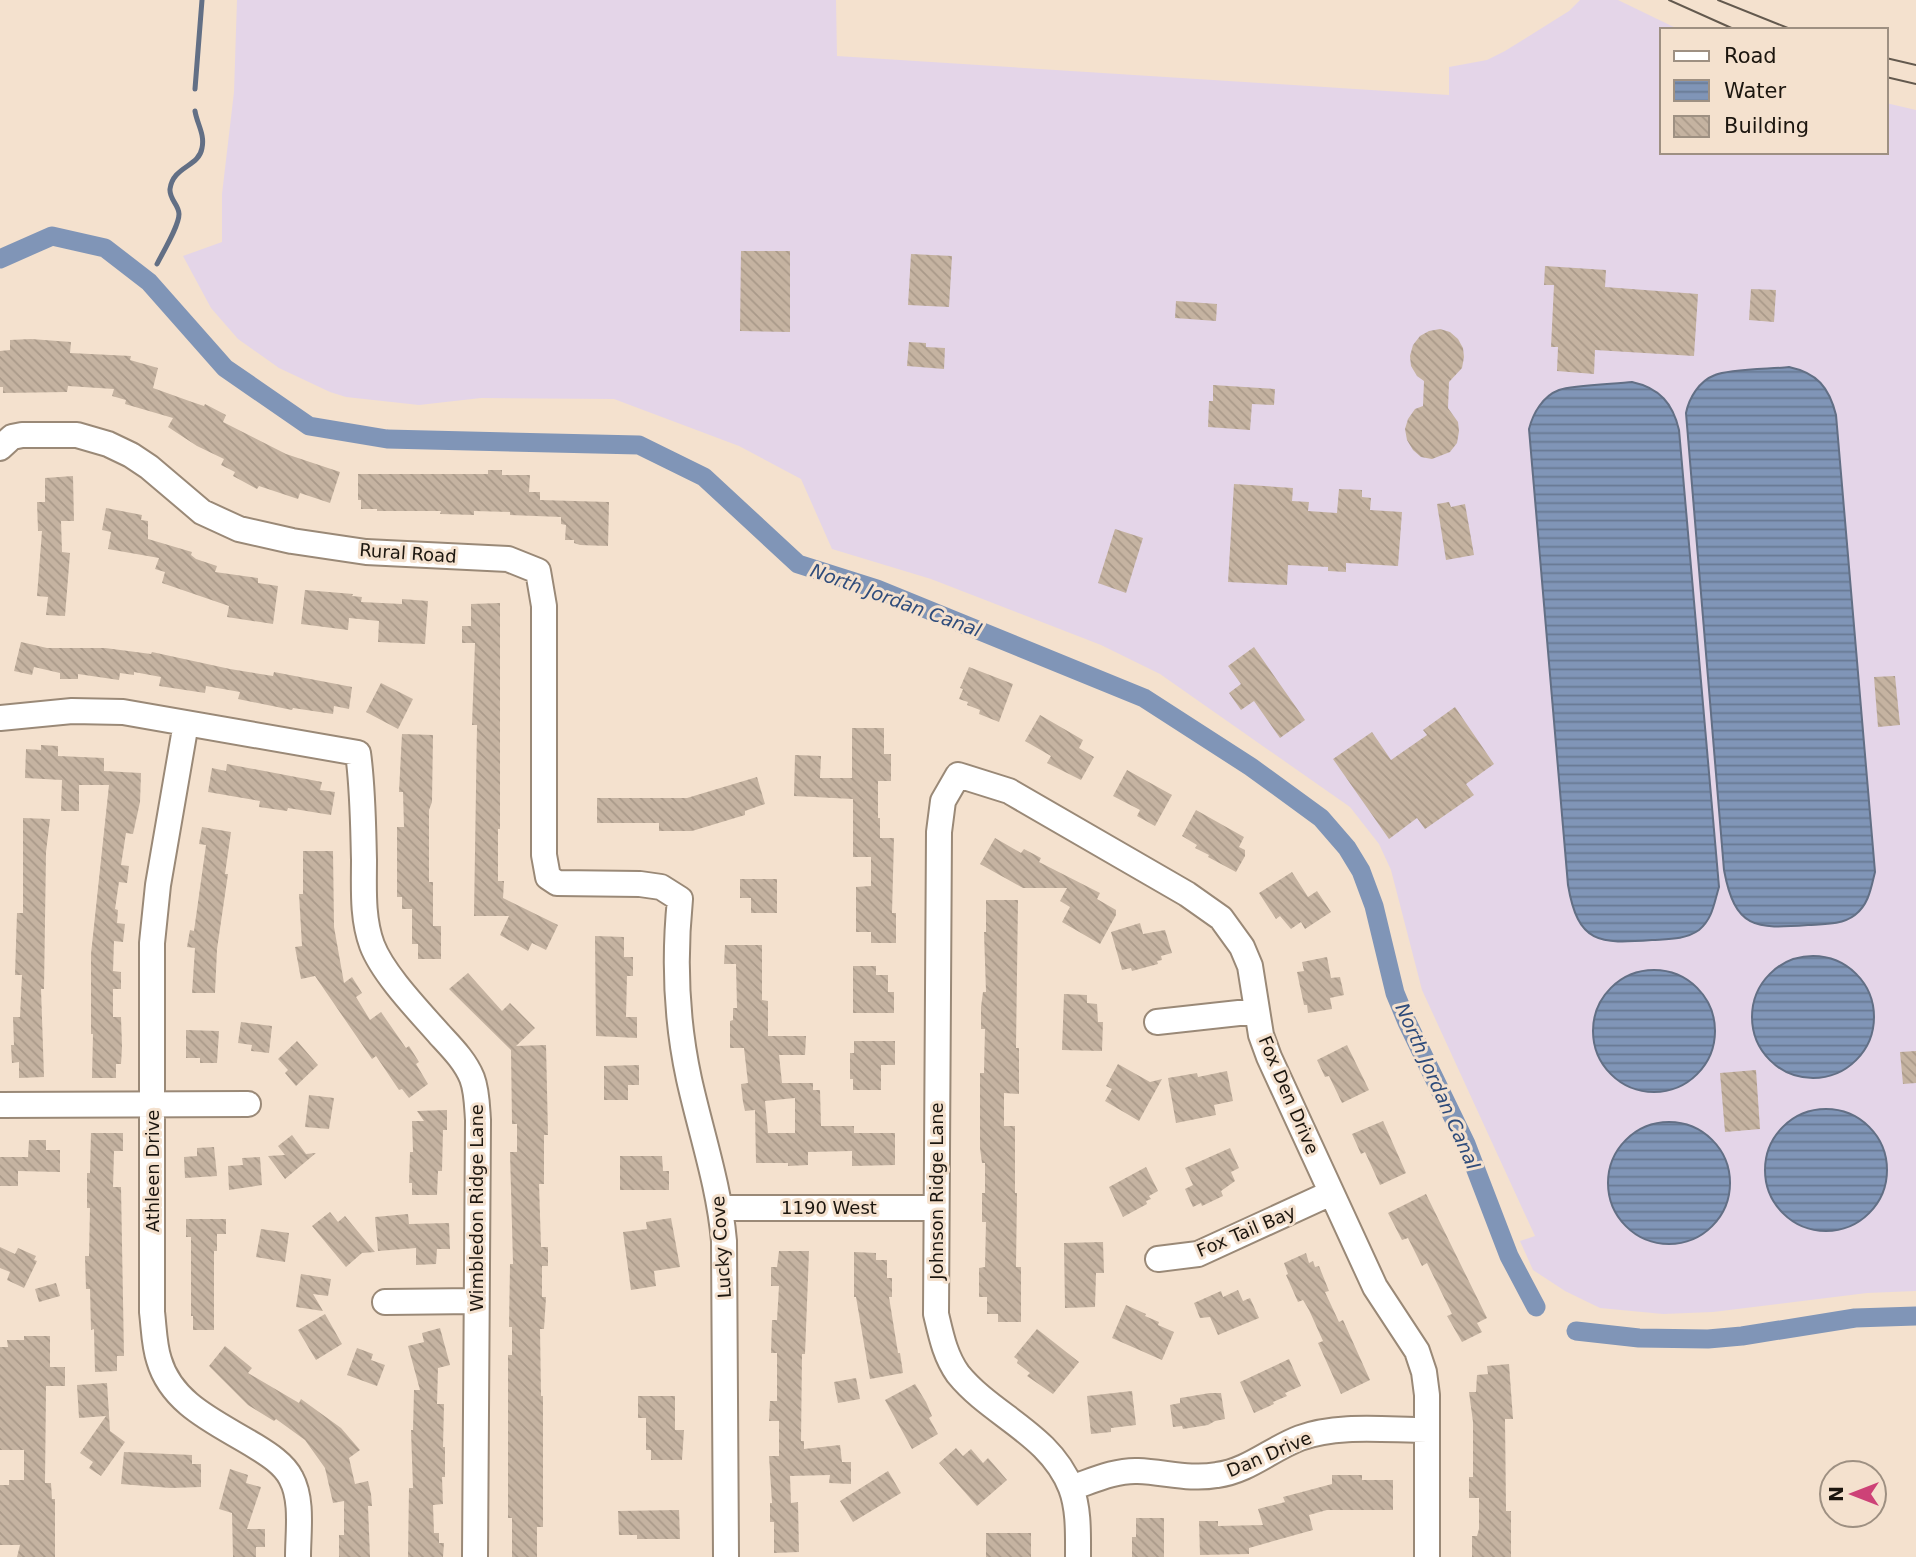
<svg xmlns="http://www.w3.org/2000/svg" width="1916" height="1557" font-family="'DejaVu Sans',sans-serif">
<defs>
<pattern id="water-rules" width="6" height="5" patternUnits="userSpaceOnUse" patternTransform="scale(1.75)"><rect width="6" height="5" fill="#8095b7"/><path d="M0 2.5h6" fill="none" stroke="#687993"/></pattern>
<pattern id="building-back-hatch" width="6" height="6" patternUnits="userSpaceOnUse" patternTransform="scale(1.75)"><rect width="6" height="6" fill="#c5b3a1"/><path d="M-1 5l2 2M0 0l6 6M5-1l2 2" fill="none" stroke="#a99989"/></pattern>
</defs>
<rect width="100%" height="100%" fill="#f4e1ce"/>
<path fill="#e4d5e8" d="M237,0H836L837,56L1449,95V67L1487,60L1505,51L1569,11L1580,0H1618L1680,30H1662V152H1886V103L1916,110V1291L1867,1293L1713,1312L1663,1314L1600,1308L1565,1291L1533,1270L1520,1241L1535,1236L1422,990L1391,870L1379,844L1350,807L1160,674L1101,645L931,579L832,549L801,479L739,446L614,399L481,398L419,405L346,397L330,392L279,368L238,339L211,308L183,256L222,242V194L234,92Z"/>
<path fill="url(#water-rules)" stroke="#626f85" stroke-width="2" d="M1789,367C1817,373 1829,387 1836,415L1875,872C1871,888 1869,904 1855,915C1842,925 1824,924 1808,925C1755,929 1735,929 1724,870L1686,413C1689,398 1699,381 1715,375C1729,369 1772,369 1789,367Z
M1632,382C1660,388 1673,404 1679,430L1719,887C1714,903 1713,918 1699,930C1685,940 1668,939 1652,940C1599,944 1578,944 1568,885L1529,429C1533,413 1543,396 1559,390C1573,385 1615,384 1632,382Z
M1752 1017a61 61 0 1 1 122 0a61 61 0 1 1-122 0Z
M1593 1031a61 61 0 1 1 122 0a61 61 0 1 1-122 0Z
M1765 1170a61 61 0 1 1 122 0a61 61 0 1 1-122 0Z
M1608 1183a61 61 0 1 1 122 0a61 61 0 1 1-122 0Z"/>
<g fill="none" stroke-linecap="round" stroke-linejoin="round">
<path stroke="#626f85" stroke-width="5" d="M195,89L202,0
M157,264C163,252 179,226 179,214C179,205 169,199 170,189C173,166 199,167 202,148C205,134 197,124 195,111"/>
<path stroke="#8095b7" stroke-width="19" d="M0,259L52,236L105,248L149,282L225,368L309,426L387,439L639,445L704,477L798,564L877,589L1144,698L1251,767L1321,818L1347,848L1361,871L1374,906L1395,993L1407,1022L1466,1144L1509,1256L1536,1307
M1576,1331L1639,1338L1708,1339L1742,1336L1855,1318L1916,1316"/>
</g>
<path fill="url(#building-back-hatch)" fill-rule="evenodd" d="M741,251H790V332L740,331Z
M911,254L952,256L949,307L908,305Z
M1545,266L1606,270L1605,287L1698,294L1694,356L1595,350L1594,374L1557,371L1558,347H1551L1554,285H1544Z
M1751,289L1776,290L1774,322L1749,320Z
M1176,301L1217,304L1216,321L1175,318Z
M1440,329L1450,332L1458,339L1463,348L1464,357L1462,368L1449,382L1448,408L1458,422L1459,431L1457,443L1450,452L1432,459L1421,457L1413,450L1407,440L1405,429L1408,419L1415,409L1423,406L1424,381L1417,376L1411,366L1410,356L1413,345L1420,336L1429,331Z
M31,339L71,342L70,353L131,356L130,360L158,368L153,388L192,402L204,406L205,404L226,415L223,422L286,454L340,472L330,503L300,493L298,499L259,486L257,489L233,476L235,472L221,465L224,459L197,446L168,427L173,418L125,404L126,400L112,396L114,389L68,386L67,392L3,393V387H0V351L10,350V340Z
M909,342L926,343V347L945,348L944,369L907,366Z
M1213,385L1275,389L1274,405L1252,404L1250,430L1208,427L1209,401H1213Z
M488,470H502V475H530L529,492H540V500L609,502L608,546L580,545L574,543V540H565L566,525L561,524V517L510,515V512L474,511V515L440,514L441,511H377V509H361V500H358V474H488Z
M73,476L74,521H61L62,552L70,553L65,616L46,615L48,597L37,596L42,531H38L37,502H45V478Z
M1234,484L1293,488L1292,501L1309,502L1308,511L1337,513L1339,489L1362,490V497L1371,498L1370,510L1402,512L1398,566L1346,563V572L1328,571V567L1288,565L1287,585L1228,582Z
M1449,502L1451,507L1465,504L1474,555L1446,560L1437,504Z
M106,508L142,515L141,520L148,521V539L192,552L191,555L196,559L217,566L215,572L258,578V583L278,586L273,624L227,617L229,606L162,583L165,572L155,569L159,558L108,549L111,532L102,530Z
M1115,529L1143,538L1126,593L1098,583Z
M305,590L353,594L352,596L362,597L361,602L402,604V599L428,601L425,644L378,642L379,621L349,618L348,630L301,624Z
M500,603V829H498V881H504L503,898L558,925L546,950L532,943L528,951L500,935L509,916H474L477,725H472L475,643H462V626H471V604Z
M21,642L47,648H105L151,654L152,652L230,669L273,676L274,672L352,687L349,709L334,706L333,714L293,708L292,710L238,699L240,692L206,686L205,693L159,686L161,677L134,672V675L120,673L119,680L78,674V679H60V673L34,667L32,675L14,671Z
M1254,647L1305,720L1280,738L1254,701L1241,710L1229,693L1241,684L1228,666Z
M969,667L1013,684L999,722L979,714L980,710L967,705L968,702L959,699L963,689L960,688Z
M1895,676L1900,725L1878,727L1874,677Z
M381,683L413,699L398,729L366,712Z
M1455,707L1494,764L1466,784L1474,795L1425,829L1417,818L1389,839L1333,759L1372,732L1391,760L1427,735L1423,730Z
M1040,715L1083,740L1079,748L1094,757L1081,780L1047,763L1051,756L1025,741Z
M852,728H884V754H891V781H878V818H880V838H894L892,913H896V943H871V932H856V887L871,886V857H853V799L794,796L795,755L821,756L820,778H852Z
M402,734L433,735L432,802L429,810V882H433V926H441V959H418V944H412V909H402V897H397V827H404L403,792H399Z
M41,745L58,746V756L104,758V771L141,773L140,802L133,834L126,833L121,865L129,866L127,883L119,882L115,909L118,910L117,923L125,924L123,942L114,941L113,971L121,972V989H113V1017H121L122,1047L121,1064H116V1078H92L93,1034H91V954L109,785H79V811H61L62,780L25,778L26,749L41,750Z
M227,764L322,782L320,790L335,792L331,815L288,808L287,811L259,807L260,801L208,792L212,768L226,771Z
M1127,770L1172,795L1155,826L1137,816L1140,810L1113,796Z
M757,777L765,804L745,811V815L692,831H659V823H597V798H687Z
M1196,810L1244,837L1239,847L1245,850V856L1236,872L1208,857L1209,855L1195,848L1197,845L1182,836Z
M23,818L50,819L46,852L44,989H41L44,1077L19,1078V1062L12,1063L11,1045H14L13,1017H20L22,975H15L17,913H23Z
M202,827L231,832L225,874H228L217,949L215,993H192L195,948L187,947L190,930L194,931L206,845L199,844Z
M995,838L1021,853L1024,849L1041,858L1039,862L1100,893L1097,899L1116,910V915L1100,944L1062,922L1070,907L1060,901L1067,888H1023L980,864Z
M303,851H333L334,927L344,983L352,977L362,993L356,997L370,1020L381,1012L406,1048L409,1046L419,1062L416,1064L428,1084L409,1098L402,1089L399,1090L376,1056L372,1059L315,976L301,979L295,947L302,946L299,894H303Z
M1292,872L1308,897L1317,891L1331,912L1305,929L1301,922L1291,929L1280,916L1276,919L1259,893Z
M740,879H777V913H751V898H740Z
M986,900H1018L1016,1048H1019V1094L1004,1093V1126H1015V1193H1017L1016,1267H1021V1322H998V1314H987V1297H979V1268L985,1267L986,1222H982V1193H985V1163H982L980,1148V1073H984L985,1029H981V1007L983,992H986L984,932H986Z
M1140,923L1143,934L1165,930L1172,953L1161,956L1162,960L1157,961L1158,964L1132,971L1131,968L1122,970L1111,932Z
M595,936L624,937V957H633V976H627L626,1017H637V1038L596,1036Z
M725,945H762V1000L768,1001V1036H806L805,1055H779L782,1083H813V1090H820L821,1126H854V1133H895V1165L852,1166V1151L808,1152V1165L788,1166V1163H756L755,1110L745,1111L743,1102L741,1084L748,1083L744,1048H730V1021L733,1020V1008H737L736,964H724ZM795,1098V1133H768L765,1101Z
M1327,957L1331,978L1340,977L1344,995L1330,998L1332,1009L1308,1013L1307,1005H1304L1297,972L1304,971L1302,962Z
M853,966H876V975H888V992H894V1013H853Z
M468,973L502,1011L510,1003L535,1028L516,1046L546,1045L548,1135H544V1184H539L541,1247H548V1266H542V1297H546L544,1329H540L541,1396H543V1527H537V1557H512V1518H508V1355H512V1327H509L510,1264H513L510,1152H517V1124H512L511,1050L449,989Z
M1064,994L1087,995V1003L1097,1004L1098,1022H1103L1102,1051L1062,1050Z
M241,1022L272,1026L269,1053L251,1051L252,1045L238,1043Z
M186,1030L219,1031L217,1063H200V1058H186Z
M297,1041L318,1065L296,1086L285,1073L288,1070L278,1059Z
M854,1041H895V1065H881V1090H853V1079H850V1053H854Z
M1347,1045L1369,1090L1342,1103L1329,1076L1325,1077L1317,1060Z
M1916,1051V1083L1903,1084L1900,1052Z
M1118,1064L1150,1082L1162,1079L1139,1121L1105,1101L1112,1089L1106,1086Z
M639,1065V1085H628V1100H604V1066Z
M1756,1070L1760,1129L1725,1132L1720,1073Z
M1227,1071L1233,1101L1214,1105L1216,1115L1176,1123L1168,1078L1197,1073L1198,1077Z
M309,1095L334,1098L329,1129L305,1127Z
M447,1110V1130H443L442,1171H438L437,1195H412V1183H409L410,1152H413L412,1121H424L417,1111Z
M1383,1121L1406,1173L1380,1185L1365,1152L1361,1154L1352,1134Z
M91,1133H123V1151H114L113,1187H121L124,1356H117V1371L95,1372L94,1329L91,1330L90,1289H86L85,1256H89L90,1208H87V1173H90Z
M292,1135L306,1154L316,1153L285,1179L268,1156L285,1155L278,1146Z
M29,1140H46V1150H60V1172L18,1171V1186H0V1157H28Z
M214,1147L217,1176L185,1178L184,1157L197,1156V1148Z
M1230,1148L1239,1168L1231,1172L1235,1181L1221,1191L1223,1196L1202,1206L1201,1203L1193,1207L1185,1189L1193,1185L1185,1168Z
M620,1156H662L663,1171H669V1190H620Z
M260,1157L262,1185L229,1190L228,1166L243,1165L242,1158Z
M1146,1167L1158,1191L1149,1196L1151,1199L1146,1201L1147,1204L1123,1217L1109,1187Z
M1426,1194L1487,1318L1477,1323L1482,1332L1462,1342L1447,1316L1452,1314L1427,1263L1422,1266L1408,1238L1402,1240L1388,1213Z
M330,1212L338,1222L345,1216L375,1252L362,1253L346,1267L312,1226Z
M408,1214L409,1224L449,1223L450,1249H437L436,1264L416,1265V1248L378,1251L375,1217Z
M671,1218L680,1267L654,1271L656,1286L631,1290L623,1232L647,1229L646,1222Z
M186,1219H226V1234H217V1251H214V1330H193V1316H191V1237H186Z
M261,1229L289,1233L285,1262L256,1257Z
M1103,1242L1104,1273H1096L1095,1307L1065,1308L1064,1243Z
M0,1247L15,1254L18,1248L36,1256L34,1260L37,1261L24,1288L7,1280L10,1272L0,1268Z
M779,1251H809L805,1354H802L801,1441H804V1449L840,1445L842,1462H851V1484L829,1483L830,1475L790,1476L791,1503L798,1502L799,1552L774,1553V1522H770V1503H772L769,1456H779V1421H769L770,1401H777V1353H771L772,1320H777L779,1286H771V1267H777Z
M854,1252L876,1253V1260H887V1278H892V1297H889L898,1353H900L903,1373L870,1379L856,1297H854Z
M1306,1253L1309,1263L1313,1261L1315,1267L1319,1266L1329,1291L1325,1292L1339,1322L1343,1320L1370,1380L1341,1394L1318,1343L1323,1341L1309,1310L1303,1300L1298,1302L1286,1275L1288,1274L1284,1263Z
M301,1274L331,1279L328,1296L313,1294L323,1311L296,1307Z
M56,1283L60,1296L39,1302L35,1289Z
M1238,1290L1243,1301L1250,1298L1259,1318L1218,1335L1210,1317L1200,1318L1194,1303L1221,1291L1223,1297Z
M1126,1305L1146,1314L1145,1316L1159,1322L1158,1325L1174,1332L1162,1360L1112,1338Z
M325,1314L342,1344L316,1360L298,1330Z
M440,1328L450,1365L438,1368L437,1404H444L443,1447H445V1477H442L443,1504L433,1505L434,1533H439V1543H444L443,1557H408L409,1488H413L411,1430H413L414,1390H420L408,1346L424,1342L422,1333Z
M1037,1329L1079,1362L1053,1394L1027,1376L1030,1373L1017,1363L1018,1360L1014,1357Z
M24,1336H50V1367H65V1386H46L45,1483H51L52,1499H55V1557H17L20,1545H0V1485H9V1480H24V1450H0V1347H8L7,1340H24Z
M225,1346L252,1368L248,1373L299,1403L301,1399L341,1428L360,1450L349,1458L355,1484L368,1481L371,1494L372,1506H368L370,1557H339V1535H344V1501L333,1503L325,1468L305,1440L276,1419L274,1421L248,1405L209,1366Z
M357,1348L373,1354L371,1360L385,1365L377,1386L347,1375Z
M1289,1359L1301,1386L1285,1393L1287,1396L1273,1402L1274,1404L1254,1413L1240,1382Z
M1509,1364L1513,1419H1505L1506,1511H1511V1557H1472V1536H1477L1479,1529V1498H1469V1477H1473V1422L1469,1392H1476L1477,1375L1488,1374L1487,1366Z
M856,1378L860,1399L838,1403L834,1382Z
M107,1383L110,1431L125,1442L101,1476L89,1468L93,1462L80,1453L106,1416L79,1418L77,1385Z
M915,1384L926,1402L932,1416L929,1418L938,1434L912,1449L885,1400Z
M1132,1391L1136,1425L1111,1428V1432L1091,1434L1087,1396Z
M1210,1393H1221L1225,1419L1215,1421L1208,1425L1183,1429L1182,1426L1173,1427L1170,1405L1180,1403V1398Z
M638,1396H675V1430H684L682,1460H651V1450H646V1418H638Z
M956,1448L963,1456L971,1449L983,1463L988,1458L1007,1480L977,1506L939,1463Z
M124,1452L192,1455V1464H201V1487L171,1488L121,1484Z
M230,1469L248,1475L246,1483L261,1487L247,1529H265V1547H256V1557H233L232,1513L219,1509Z
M888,1471L901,1493L853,1522L840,1501Z
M1332,1475H1362V1480H1393V1510H1327L1309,1515L1313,1530L1249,1548V1554L1200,1555L1199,1521H1218V1526L1263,1525L1258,1509L1285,1502L1283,1497L1332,1484Z
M679,1510L680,1539H637V1535H619L618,1511Z
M1136,1518H1164V1557H1132V1537H1136Z
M986,1533H1031V1557H986Z"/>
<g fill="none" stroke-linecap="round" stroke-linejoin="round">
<g stroke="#9a8977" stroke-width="28">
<path id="minor" d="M0,448L12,437L22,435H77L108,444L131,455L149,467L202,512L239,529L292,541L366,552L508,559L538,571L544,606V855L548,877L557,883L640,884L661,887L680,899C674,959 676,1019 689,1079C701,1133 719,1185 724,1241L726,1557
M0,718L72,711L123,712L358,753C363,789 363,823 364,860C364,888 362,918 372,945C383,974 419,1011 440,1035C452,1048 465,1061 472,1078C477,1091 477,1106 478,1120L475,1557
M186,723L158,885L152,943V1312C154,1328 154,1345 159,1360C172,1405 218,1423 255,1446C268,1454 284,1464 291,1478C303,1500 298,1532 298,1557
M1157,1022L1257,1011
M0,1105L248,1104
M721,1208H936
M1158,1259L1198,1254L1331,1193
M385,1302L476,1301
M1071,1488C1092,1481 1115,1470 1138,1471C1165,1472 1190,1480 1217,1475C1248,1471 1271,1449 1300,1438C1338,1424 1386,1430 1427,1430
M1078,1557C1078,1534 1079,1509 1071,1488C1050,1434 992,1416 958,1374C945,1356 941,1335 936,1314L939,832L943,801L958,775L1009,791L1187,894L1221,918L1242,947L1250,966L1261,1035L1269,1057L1375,1287L1417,1351L1424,1372L1427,1395V1557"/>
</g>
<use href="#minor" stroke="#fff" stroke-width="24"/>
<path stroke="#63594e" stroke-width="2" d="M1669,0L1736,30
M1718,0L1793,30
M1886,58L1916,65
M1886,77L1916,84"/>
</g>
<g text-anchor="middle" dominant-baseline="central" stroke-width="6" stroke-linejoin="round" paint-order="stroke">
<g font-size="18" fill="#1c160f" stroke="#f4e1ce">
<text transform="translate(408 553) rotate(4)">Rural Road</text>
<text transform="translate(1289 1095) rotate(67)">Fox Den Drive</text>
<text transform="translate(152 1171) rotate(-90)">Athleen Drive</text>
<text transform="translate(936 1191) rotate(-90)">Johnson Ridge Lane</text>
<text x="829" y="1207">1190 West</text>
<text transform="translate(476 1208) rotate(-90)">Wimbledon Ridge Lane</text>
<text transform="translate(1246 1231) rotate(-23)">Fox Tail Bay</text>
<text transform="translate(721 1247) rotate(-94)">Lucky Cove</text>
<text transform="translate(1269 1454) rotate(-23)">Dan Drive</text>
</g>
<g font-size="19" font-style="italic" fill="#2f4c7b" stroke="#f4e1ce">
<text transform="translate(896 600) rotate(20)">North Jordan Canal</text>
<text transform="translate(1438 1086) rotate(66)">North Jordan Canal</text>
</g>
</g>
<rect x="1660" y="28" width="228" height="126" fill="#f4e1ce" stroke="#9e9082" stroke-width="2"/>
<rect x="1674" y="51" width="35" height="10" fill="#ffffff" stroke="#9e9082" stroke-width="2"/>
<text x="1724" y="63" font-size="21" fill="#1c160f">Road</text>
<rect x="1674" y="80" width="35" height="21" fill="url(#water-rules)" stroke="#9e9082" stroke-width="2"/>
<text x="1724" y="98" font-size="21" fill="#1c160f">Water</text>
<rect x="1674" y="116" width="35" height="21" fill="url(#building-back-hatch)" stroke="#9e9082" stroke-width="2"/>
<text x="1724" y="133" font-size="21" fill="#1c160f">Building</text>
<g transform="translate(1853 1494) rotate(270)"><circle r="33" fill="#f4e1ce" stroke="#9e9082" stroke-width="2"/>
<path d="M0-5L12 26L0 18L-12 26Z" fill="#cd4277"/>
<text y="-10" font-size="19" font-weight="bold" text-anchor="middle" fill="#1c160f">N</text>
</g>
</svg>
